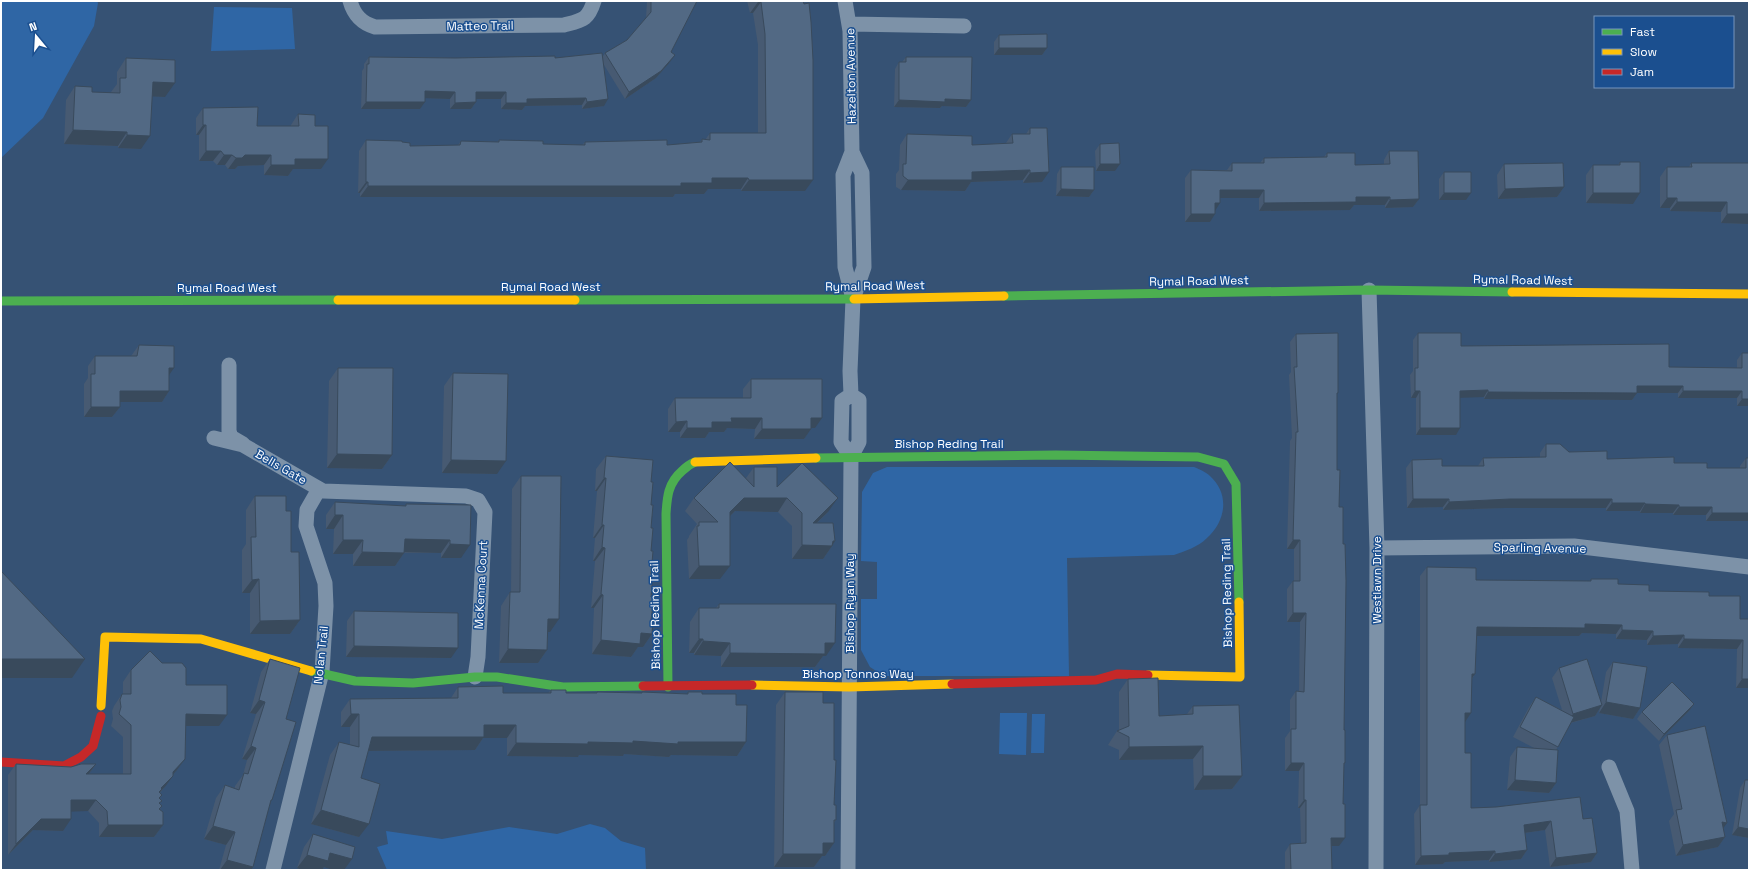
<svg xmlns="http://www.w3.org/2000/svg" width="1750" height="871" font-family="'Space Grotesk',sans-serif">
<rect width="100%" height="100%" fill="#365274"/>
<path fill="#2f66a5" d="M1,1H97L98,3L94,26L43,118L1,158Z
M214,7L292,8L295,49L211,51Z
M887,467H1194C1199,469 1206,472 1210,476C1230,494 1226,521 1207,538C1198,547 1185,551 1174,555L1067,558L1069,676H884L870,667L861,650V599H877V562L861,561L862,492L873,473Z
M1000,713H1027L1026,755L999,754Z
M1032,714H1045L1044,753H1031Z
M590,824L605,828L621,841L645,848L646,870H387L377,847L388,844L386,831L442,839L509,827L557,834Z"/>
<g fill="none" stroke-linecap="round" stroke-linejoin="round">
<path stroke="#7d92a8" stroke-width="15" d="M350,1C354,15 361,23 375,27L564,25C583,20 588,20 594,1
M845,1L850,31L852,152L843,175L845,267L853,299L850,371L851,395
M850,24L964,26
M852,152L862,173L864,267L853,299
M1369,290L1377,548L1376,870
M229,365V431L231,437L243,444
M851,395L842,401L841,442L851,457
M214,438L243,445L323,491L466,496L478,500L485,512L478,657L475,677
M1377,548L1574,546L1749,567
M1609,767L1627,811L1632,870
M273,870L322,672L326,606L325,583L306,526L307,510L319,489
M848,870L851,457L859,442V400L851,395"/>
<path stroke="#4caf50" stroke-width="9" d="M1004,296L1369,290L1512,292
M575,300L854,299
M1,301L338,300
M816,458L1056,455L1198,457L1224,464L1236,484L1239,602
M311,671L355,681L413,683L475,677H497L563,687L643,686
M668,687L666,514C667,497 668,483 682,471C686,467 690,464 695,462"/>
<path stroke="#ffc107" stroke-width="9" d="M1512,292L1749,294
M854,299L1004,296
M338,300H575
M695,462L816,458
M1148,675L1240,677L1239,602
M752,685L849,687L952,684
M101,706L105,637L201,639L311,671"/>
<path stroke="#c62828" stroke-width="9" d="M952,684L1096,680L1117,674L1148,675
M643,686L752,685
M1,762L64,766L81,757L93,746L101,716"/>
</g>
<path fill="#475a72" d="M647,1H697L671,52L670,62L656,78L625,99L604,65V106L582,109V105L525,106L522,110L501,109V99H476V102L471,109H450V99L425,98L420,109H361L362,71L364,68V64L369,57L455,58H602L605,53L627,40L646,18Z
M747,1H803L805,191H741V189H708L704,194H675L673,197H360V193H358L359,151L366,140L402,142L410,146L458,145L461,141L497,142L499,140L543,144L582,145L585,142L667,145L700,142L702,139L705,140L710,133H758V45L753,13H750Z
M999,35L1047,48L1042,55H994V42Z
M906,57L971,100L966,107L942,106L940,108L894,107L895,69L899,62H902Z
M126,58L165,97L152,96L141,149L118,148V146L64,144L66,100L75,86L92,92L111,93V92L117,84V72Z
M203,108L257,126H291V125L298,114L315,126L321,169H293L288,176L264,175V165L238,166L235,169H228L225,165H217L213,161H199V135H196V118Z
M1030,128L1042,182L1023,183V180L971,182L965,191L901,190L896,187V174L899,170L900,145L907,134L972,145L1006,143L1012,134H1026Z
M1100,144L1115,171H1096L1095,151Z
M1389,151L1419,199L1413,207L1385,208V205H1354L1350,210L1259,211V198H1220L1210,222H1185V178L1191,170H1227L1232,163H1260L1264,158L1324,157L1327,153L1355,165L1384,164V160Z
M1620,162L1633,204L1586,203V175L1593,165H1618Z
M1691,163H1749V224L1721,223V212L1670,211V208H1660V177L1667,167H1689Z
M1504,164L1564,187L1557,197L1498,199L1497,175Z
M1061,167L1094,190L1089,197L1056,196L1057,174Z
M1444,172L1466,200H1439V179Z
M1418,333L1461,346L1669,367L1737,368V360L1742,353L1749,406H1737V398H1678V393H1637L1632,400L1484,399V397H1460L1456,435H1416V398H1411L1410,375L1413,371V340Z
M1296,334L1337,395V470L1339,507L1344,730L1345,763L1344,765L1339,846H1332V870H1285V852L1290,844L1301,843L1300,808H1298L1299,771H1285V738L1290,731V700L1296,691L1299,692L1300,622H1287V589L1293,581H1294V549H1287L1290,441L1292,438L1289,375L1291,372L1290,342Z
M139,345L169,376V391L162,402H120V407L112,417H84V384L88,378V366L95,356H131Z
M338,368L392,455L382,469L327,468L329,381Z
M453,373L497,474L442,473L444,386Z
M751,379L815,428H811L804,439H754L755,429L727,428L724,432H709L705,438H680V432H668V409L675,398H743V389Z
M1546,444L1569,452L1607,459L1674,463L1707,468H1740V466L1746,458L1749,521H1706V515H1673V513H1640V511H1606V508H1504L1443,510V507L1407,508L1406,468L1412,460L1442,466H1478L1483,458L1540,457V453Z
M606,456L651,482V597L652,634L643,647H638L631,657L592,654L594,608H591L595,561H593L595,538H593L597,491H595L596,469Z
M754,467L777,487L828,512L817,523L835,541L833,544L832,546L823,559H792V526L778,512L735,511L730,516L720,579H689L687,540L689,537V536L697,524L685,511L694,498L746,478Z
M521,476L550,632H548L547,650L538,663H499L501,606L510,592H511L512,489Z
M255,496L286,511L300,620L290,634H250V593H242V550L246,544V510Z
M335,502L405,506L406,504L471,505L461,558H441V553H404L395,566H353V554H333L334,529H326V515Z
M1427,567L1476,580L1590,581L1591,579L1649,591L1709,596L1740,619L1749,688H1736L1737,649L1678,648V644L1647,645V640L1616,639V634L1582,633L1579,636H1476L1475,674L1472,679L1465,722V753L1471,808L1583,819L1597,853L1591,862L1550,867L1545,830L1525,833L1527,850L1521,859L1489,862V860L1445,862L1443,864L1415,865L1414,814L1420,805V576Z
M719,604L826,656H823L815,667H721V656L694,655V653H689L690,622L699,608H716Z
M354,611L451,658L346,657L347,621Z
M270,659L286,719L270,804L251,870H219L226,845L204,839L216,798L225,785L235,788V786L243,775L247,760L242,759L256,714L250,713L261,672Z
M1613,662L1640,708L1633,719L1599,713L1600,708L1595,716L1571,723L1556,750V783L1549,793L1507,790L1510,757L1517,747L1534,748L1513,737L1529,707L1536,697L1562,710L1552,678L1559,668L1601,702L1606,672Z
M162,663L186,685L219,726H186L185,759L177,770L173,775L165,787L160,793V804L162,806L160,809L163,825L154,837H99V823L88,811H71L63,831L33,830L8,855V775L16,764L71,767L96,764L89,774H123V737L111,726L113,719L112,711L114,706L122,694H123V682L131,670Z
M1128,679L1159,716L1187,714L1193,706L1242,776L1232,789L1194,790L1193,759L1119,760V750L1108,745L1117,731L1119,730V692Z
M458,687L503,693H548L551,690L566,693H595L597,692L641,693L642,692L687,694L688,692L702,694L736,705L746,742L737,756L671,755L669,757L624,754L623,756L579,755L578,757L507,756V738H483L475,750L368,751L361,778L359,837L311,824L330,755L339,742L350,745V727H341V712L350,699L451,698Z
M785,692L823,703L836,820L834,823V843L825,856H822L814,867H774L776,705Z
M1694,704L1689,711L1659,741L1637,719L1642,712Z
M1667,735L1723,829L1725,837L1718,847L1676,856L1669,821L1674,814L1659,745Z
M1745,780L1749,838L1732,835L1740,788Z
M313,834L324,867L322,870H302L297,868L304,847Z"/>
<path fill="#394a5c" d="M758,2H761L753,13H750Z
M999,48H1047L1042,55H994Z
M675,55L670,62L656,78L625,99L629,92Z
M153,82L175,83L165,97L143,96Z
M425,91L455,92L450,99L420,98Z
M476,92H506L501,99H471Z
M586,98L582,105L525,106L522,110L501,109L506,103L527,99Z
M608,99L604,106L582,109L587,102Z
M945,99L971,100L966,107L942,106L940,108L894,107L899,100Z
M366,102H425L420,109H361Z
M476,102L471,109H450L455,103Z
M203,125H206L199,135H196Z
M73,130L127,132L118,146L64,144Z
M127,135L150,136L141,149L118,148Z
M206,151H221L213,161H199Z
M224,155H232L225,165H217Z
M245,155H271L264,165L238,166L235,169H228L236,158Z
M295,159H328L321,169H293L288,176L264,175L271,165Z
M1100,164H1120L1115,171H1096Z
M1030,170L1023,180L971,182L965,191L901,190L908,180L972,172Z
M1049,172L1042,182L1023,183L1030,173Z
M712,178H748L741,189H708L704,194H675L673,197H360L368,186L681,183Z
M749,180H813L805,191H741Z
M366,182H368L360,193H358Z
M1564,187L1557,197L1498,199L1505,189Z
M1061,189L1094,190L1089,197L1056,196Z
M1220,190H1264L1259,198H1215Z
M1444,193H1471L1466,200H1439Z
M1593,193H1640L1633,204L1586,203Z
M1356,197H1390L1385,205H1354L1350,210L1259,211L1264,203Z
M1667,198H1677L1670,208H1660Z
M1419,199L1413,207L1385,208L1390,200Z
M1677,202H1727L1721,212L1670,211Z
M1215,203H1220L1215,211Z
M1191,214H1215L1210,222H1185Z
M1727,214H1749V224L1721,223Z
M169,368H174L167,378Z
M1637,386H1683L1678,393H1637L1632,400L1484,399L1488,392Z
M1488,390L1484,397L1456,398L1460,391Z
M120,391H169L162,402H112Z
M1415,391H1420L1416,398H1411Z
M1683,391H1742L1737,398H1678Z
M1742,399H1749V406H1737Z
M91,407H120L112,417H84Z
M731,418H762L755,429L727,428L724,432H709L705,438H680L687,428L712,422Z
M811,418H822L815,428H804Z
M687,421L680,432H668L676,422Z
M1420,428H1460L1456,435H1416Z
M762,429H811L804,439H754Z
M337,454L392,455L382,469L327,468Z
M451,460L506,461L497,474L442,473Z
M604,478H606L597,491H595Z
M744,498H787L778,512L735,511L721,525L730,512Z
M838,498L828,512L803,536L813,523Z
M1413,499H1449L1443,507L1407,508Z
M1510,499H1612L1606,508H1504L1443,510L1449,502Z
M1612,503H1645L1640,511H1606Z
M1645,504L1679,505L1673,513H1640Z
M1679,507H1712L1706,515H1673Z
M1712,513H1749V521H1706Z
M335,515H343L334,529H326Z
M602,525H604L595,538H593Z
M405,539L450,540L441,553L395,552Z
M343,540H363L353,554H333Z
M1293,540H1300L1294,549H1287Z
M833,541H835L832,546L823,559H792L802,545Z
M450,544L470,545L461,558H441Z
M602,547L605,548L595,561H593Z
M362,552L404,553L395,566H353Z
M699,566H730L720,579H689Z
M259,579L250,593H242L252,580Z
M601,594L603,595L594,608H591Z
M1293,613H1306L1300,622H1287Z
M548,619H559L550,632H538Z
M300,620L290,634H250L260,621Z
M1585,624L1622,625L1616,634L1582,633L1579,636H1471L1477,627Z
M1622,630L1653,631L1647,640L1616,639Z
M641,633L652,634L643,647H638L631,657L592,654L601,640Z
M1684,635L1678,644L1647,645L1653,636Z
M699,639H703L694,653H689Z
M1684,639L1743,640L1737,649L1678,648Z
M703,641L730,643L721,656L694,655Z
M825,643H835L826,656H823L815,667H721L730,653Z
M354,646L458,648L451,658L346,657Z
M508,649L547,650L538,663H499Z
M1,659H85L72,678H1Z
M1472,674H1475L1469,682Z
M1742,679H1749V688H1736Z
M259,700L265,702L256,714L250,713Z
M1606,702L1640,708L1633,719L1599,713Z
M1694,704L1689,711L1659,741L1664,734Z
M1602,705L1595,716L1566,724L1573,714Z
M1465,713H1471L1465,722Z
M186,714L227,715L219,726H178Z
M351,714H359L350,727H341Z
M484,725H516L507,738H483L475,750L363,751L372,737Z
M633,741L746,742L737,756L671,755L669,757L624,754L623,756L579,755L578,757L507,756L516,743Z
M251,746L256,748L247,760L242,759Z
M1203,746L1193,759L1119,760L1129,747Z
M185,759L177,770L165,784L173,772Z
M1291,763H1304L1299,771H1285Z
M96,764L88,775L86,774Z
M173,776L165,787L161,791L154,801L161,788Z
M1203,776H1242L1232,789L1194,790Z
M1515,780L1556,783L1549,793L1507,790Z
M71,800H96L88,811L63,812Z
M1304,800H1306L1300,808H1298Z
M321,810L369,824L359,837L311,824Z
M41,819H71L63,831L33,830L8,855L16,844Z
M1551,821L1545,830L1518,834L1524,825Z
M1722,822L1727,823L1720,833Z
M108,825H163L154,837H99Z
M213,826L235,832L226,845L204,839Z
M1738,827L1749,829V838L1732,835Z
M1725,837L1718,847L1676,856L1683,845Z
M1331,838H1345L1339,846H1326Z
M823,843H834L825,856H822L814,867H774L783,854Z
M1527,850L1521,859L1489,862L1495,854Z
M1495,851L1489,860L1445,862L1443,864L1415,865L1421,856L1449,853Z
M330,853L352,859L344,870H333L324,867L322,870H302L297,868L307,855Z
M1597,853L1591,862L1550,867L1556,858Z
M227,860L253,867L251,870H220Z"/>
<path fill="#526984" stroke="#394a5c" d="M651,1H697L671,52L675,55L661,71L629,92L605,53L627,40L651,12Z
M758,1H803L804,4L809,3L811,22L813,60V180H749L748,178H712V183H681V186H368V182H366V140L402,141V142L410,143V146L460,145L461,141L499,142V140L543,141V144L585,145V142L667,140V145L702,142V139L710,140V133H766L765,34L761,2H758Z
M1047,34V48H999V35Z
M602,53L608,99L587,102L586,98L527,99V103H506V92H476V102L455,103V92L425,91V102H366L367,64H369V57L455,58L555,56V58Z
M906,57H972L971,100L945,99V102L899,100V62H906Z
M126,58L175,60V83L153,82L150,136L127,135V132L73,130L75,86L92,87V92L120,93V78H126Z
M258,107L257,126H299L298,114L315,115V126H328V159H295V165H271V155H245L242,158H236L232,155H224L221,151H206V125H203V108Z
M1030,128H1047L1049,172L1030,173V170L972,172V180H908L903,176V164H906L907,134L972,136V145L1013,143L1012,134H1030Z
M1119,143L1120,164H1100V144Z
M1389,151H1418L1419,199L1390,200V197H1356V202L1264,203V190H1220V203H1215V214H1191V170L1232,171V163H1264V158L1327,157V153H1355V165L1390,164Z
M1620,162H1640V193H1593V165H1620Z
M1563,163L1564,187L1505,189L1504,164Z
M1691,163H1749V214H1727V202H1677V198H1667V167H1692Z
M1061,167H1094V190L1061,189Z
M1444,172H1471V193H1444Z
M1338,333V393H1337V470H1340L1339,507H1343V544H1345L1346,581L1344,730H1345V763H1344L1343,804H1345V838H1331L1332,870H1291L1290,844L1306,843V800H1304V763H1291V729H1296V691L1304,692L1306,613H1293V581H1300V540H1293L1296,432H1298L1294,367H1297L1296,334Z
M1418,333H1461V346L1669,344V367L1742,368V353H1749V399H1742V391H1683V386H1637V393L1488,392V390L1460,391V428H1420V391H1415V368H1418Z
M139,345L174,346V368H169V391H120V407H91V374H95V356H137Z
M338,368H393L392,455L337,454Z
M453,373L508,374L506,461L451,460Z
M751,379H822V418H811V429H762V418H731L732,422H712V428H687V421L676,422L675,398H751Z
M1546,444H1560L1569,452L1607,451V459L1674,457V463H1707V468H1746V458H1749V513H1712V507H1679V505L1645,504V503H1612V499H1510L1449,502V499H1413L1412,460L1442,459V466H1484L1483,458L1546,457Z
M606,456L653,460L651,482H653L651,505H653L651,528H653L651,551H653L651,574H653L651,597H654L651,620H653L652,634L641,633L640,644L601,640L603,595L601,594L605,548L602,547L604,525H602L606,478H604Z
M730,462L754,487V467H777V487L802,463L838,498L813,523H833L835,541H833L832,546L802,545V513L787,498H744L730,512V566H699L697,526H699V522H718L694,498Z
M521,476H561L559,619H548L547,650L508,649L510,592H520Z
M255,496H286V511H291V552H299L300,620L260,621L259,579L252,580L251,537H256Z
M335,502L406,506V504L471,505L470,545L450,544V540L405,539L404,553L362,552L363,540H343V515H335Z
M1427,567L1476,568V580L1591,581V579H1618V584L1649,585V591L1709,592V596H1740V619H1749V679H1742L1743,640L1684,639V635L1653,636V631L1622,630V625L1585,624V628L1477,627L1475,674H1472L1471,713H1465V753H1471V808L1496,807L1580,797L1583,819L1592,818L1597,853L1556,858L1551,821L1524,825L1527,850L1495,854V851L1449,853V855L1421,856L1420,805H1427Z
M1,571L85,659H1Z
M719,604H836L835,643H825V654L730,653V643L703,641V639H699V608H719Z
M354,611L458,613V648L354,646Z
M150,651L162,663H182L186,668V685H227V715L186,714L185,759L173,772V776L161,788L162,789L159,792L162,795L159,798L162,801L159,803L162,806L159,809L163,812V825H108L107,811L96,800H71V819H41L16,844V764L71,767L81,764H96L86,774H131V725L119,714L121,707L120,700L122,694H131V670Z
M270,659L300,668L286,719L296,722L272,800H271L253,867L227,860L235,832L213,826L225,785L239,790L244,773L248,774L256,748L251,746L265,702L259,700Z
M1587,659L1602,705L1573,714L1559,668Z
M1613,662L1647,667L1640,708L1606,702Z
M1158,678L1159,716L1193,714V706L1239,705L1242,776H1203V746L1129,747V737L1117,731L1129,726L1128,679Z
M1672,682L1694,704L1664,734L1642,712Z
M503,686V693H551V690H566V693H597V692L642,693V692L688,694V692H702V694H736V705H747L746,742H678V744L633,741V743L588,742V744L516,743V725H484V737H372L361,778L380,784L369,824L321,810L339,742L359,747V714H351L350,699L458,698V687Z
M785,692H823V703H834V760H836L834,805H836V820H834V843H823V854H783Z
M1536,697L1574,717L1558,747L1520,727Z
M1705,726L1727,823L1722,822L1725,837L1683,845L1676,810L1682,809L1667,735Z
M1517,747L1558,750L1556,783L1515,780Z
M1745,780H1749V829L1738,827Z
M313,834L355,847L352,859L330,853L328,861L307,855Z"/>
<g text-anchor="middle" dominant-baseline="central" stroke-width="3" stroke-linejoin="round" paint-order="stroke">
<g font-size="12" fill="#fff" stroke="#1b4f8f">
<text transform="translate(480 26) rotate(-1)">Matteo Trail</text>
<text transform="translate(851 76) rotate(-91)">Hazelton Avenue</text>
<text transform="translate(1523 280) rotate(1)">Rymal Road West</text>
<text transform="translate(1199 281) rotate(-1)">Rymal Road West</text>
<text transform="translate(875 286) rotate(-1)">Rymal Road West</text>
<text x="551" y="287">Rymal Road West</text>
<text x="227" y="288">Rymal Road West</text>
<text x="949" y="444">Bishop Reding Trail</text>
<text transform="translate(281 467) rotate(30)">Bells Gate</text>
<text transform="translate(1540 548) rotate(1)">Sparling Avenue</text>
<text transform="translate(1377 580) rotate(-90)">Westlawn Drive</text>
<text transform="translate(481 585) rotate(-87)">McKenna Court</text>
<text transform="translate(1227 593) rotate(-91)">Bishop Reding Trail</text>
<text transform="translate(850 603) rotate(-90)">Bishop Ryan Way</text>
<text transform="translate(655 615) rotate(-91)">Bishop Reding Trail</text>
<text transform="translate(321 655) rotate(-84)">Nolan Trail</text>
<text x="858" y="674">Bishop Tonnos Way</text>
</g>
</g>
<rect width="1750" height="871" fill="none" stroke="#ffffff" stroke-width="4"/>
<rect x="1594" y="16" width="140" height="72" fill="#1b4f8f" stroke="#7695bc"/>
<rect x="1602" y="29" width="20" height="6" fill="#4caf50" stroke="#7695bc"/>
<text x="1630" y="36" font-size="12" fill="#ffffff">Fast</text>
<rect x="1602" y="49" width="20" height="6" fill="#ffc107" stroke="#7695bc"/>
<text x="1630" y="56" font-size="12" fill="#ffffff">Slow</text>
<rect x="1602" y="69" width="20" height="6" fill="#c62828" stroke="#7695bc"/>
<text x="1630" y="76" font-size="12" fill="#ffffff">Jam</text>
<g transform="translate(36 36) rotate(342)" stroke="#1b4f8f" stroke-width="3" paint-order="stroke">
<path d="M0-3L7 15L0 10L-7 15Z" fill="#ffffff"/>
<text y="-6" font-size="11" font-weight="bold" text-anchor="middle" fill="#ffffff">N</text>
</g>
</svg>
